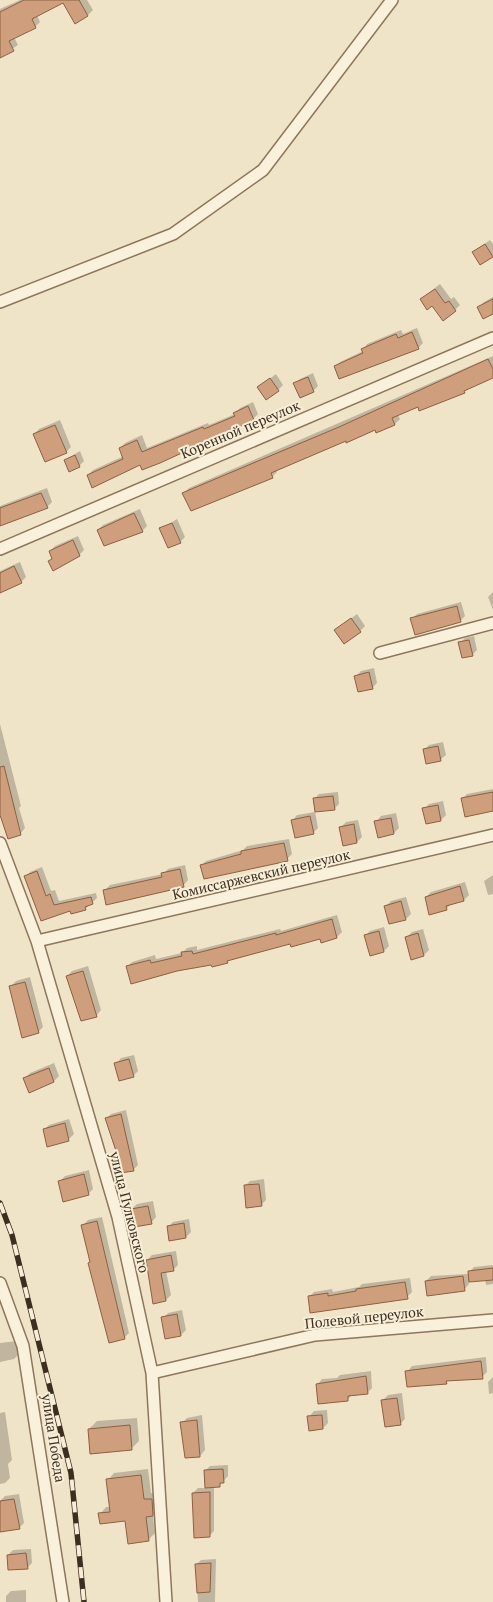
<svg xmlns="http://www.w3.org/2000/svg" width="493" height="1602" font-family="'PT Serif',serif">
<rect width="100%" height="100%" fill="#f0e4c8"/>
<path fill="#0003" d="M20,0H60L37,15L40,22L35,27L14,37L18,45L0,57V9Z
M66,0H87L93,10L88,15Z
M490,240L493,244V255L480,264L473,252Z
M440,284L451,299L454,297L460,305L455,310L421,299Z
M493,297V313L479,307L484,302Z
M417,328L423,343L418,348L335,367L340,362L363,351L367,344L401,330L403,334Z
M493,356V377L448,399L419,405L398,415L400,419L395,424L377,432L375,428L276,469L277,472L272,477L184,493L189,488Z
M313,373L318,386L313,391L295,384L300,379Z
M276,374L283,385L278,390L259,387Z
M253,402L258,414L253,419L140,463L88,475L93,470L124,456L120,448L125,443L142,435L147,448L208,423L209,425L235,414L240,408Z
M60,420L71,447L66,452L34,434L39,429Z
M80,451L84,461L79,466L65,460Z
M47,488L52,502L47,507L0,524V506Z
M140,509L147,526L142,531L98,530L103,525Z
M177,519L185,537L180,542L161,529Z
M78,536L84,550L79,555L50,561L53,558L50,551L55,546Z
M20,562L26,577L21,582L0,587V571Z
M493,592V610L488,597Z
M461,602L465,616L460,621L412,619L417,614Z
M357,614L365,626L360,631L336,630Z
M474,636L477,650L472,655L460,643L465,638Z
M374,668L377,683L372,688L356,676L361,671Z
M0,724L21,806L19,808L25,828L20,834L0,813Z
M443,742L446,755L440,760L424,750L429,745Z
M493,789V809L462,799L467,794Z
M338,792L339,804L334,809L314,799L319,794Z
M443,801L446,815L441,820L424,809L429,804Z
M315,812L318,828L313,833L292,821L297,815Z
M396,813L399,828L394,833L376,822L381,816Z
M358,820L362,837L357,842L341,827L346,822Z
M289,839L292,854L287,859L201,866L206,861L243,850L247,846Z
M185,865L188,880L183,886L105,890L110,885L163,874L168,869Z
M42,867L51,891L55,890L59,901L96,893L97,898L85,909L71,910L42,919L25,877L30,872Z
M493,875V894L488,895L484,881Z
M465,882L469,895L464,900L452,903L446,909L426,897L431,892Z
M406,897L411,914L406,919L390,923L386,906L391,901Z
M337,915L342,932L337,937H321L291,942L230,958L227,962L127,967L132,962L155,955L156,959L182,953L187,948L197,946V950L280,929L281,931Z
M384,927L389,946L384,951L370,954L365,936L370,931Z
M423,929L429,950L424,955L407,937L412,932Z
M88,966L101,1010L96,1016L67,976L72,971Z
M30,977L43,1027L38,1032L11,986L16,981Z
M134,1055L138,1071L133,1076L116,1064L121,1058Z
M54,1063L59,1076L54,1081L25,1078L30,1073Z
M126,1110L138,1165L133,1170L118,1154L106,1119L111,1114Z
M69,1119L74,1134L69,1139L48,1145L44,1130L49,1125Z
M89,1170L93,1189L88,1194L60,1181L65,1176Z
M264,1179L266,1200L261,1205L245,1186L250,1181Z
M153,1201L156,1217L151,1223L132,1209L137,1204Z
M102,1217L129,1333L124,1338L91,1261L83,1225L88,1220Z
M189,1219L191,1232L186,1237L170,1240L168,1227L173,1222Z
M176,1251L178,1265L173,1270L166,1271L171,1295L166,1300L147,1260L152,1255Z
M493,1265V1284L486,1285L485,1279L469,1281V1284L464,1290L426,1281L431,1276L467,1274L474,1267Z
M410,1278L412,1292L407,1297H309L314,1292L332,1289L333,1292L359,1287L362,1284Z
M182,1310L186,1330L181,1335L163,1318L168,1313Z
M17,1341L19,1354L14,1359L0,1362V1343Z
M486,1357L487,1372L482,1377L449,1379L446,1382L407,1372L412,1366Z
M371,1371L372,1388L367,1393L352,1395L348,1399L317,1385L322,1379L337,1378L340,1375Z
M493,1377V1393L489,1394L488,1382Z
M402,1393L405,1419L400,1424L383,1400L388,1395Z
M327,1410L328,1423L323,1428L309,1417L314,1411Z
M5,1412L12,1460L8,1464L10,1478L5,1483L0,1484V1413Z
M202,1415L205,1450L200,1456L182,1423L187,1418Z
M137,1418L139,1441L132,1448L89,1429L97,1421Z
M228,1465V1476L219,1486H214V1531L209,1536L193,1493L198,1488H206L205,1471L210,1466Z
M148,1469L151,1493H158L159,1508L153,1515L155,1533L148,1540L126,1519L100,1514L106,1507H111L108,1480L114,1473Z
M19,1494L24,1523L19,1528L0,1524V1501L5,1496Z
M31,1549L32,1563L27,1568L8,1555L13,1550Z
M216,1559L215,1602H198L196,1565L201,1560Z
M26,1590V1602H6V1596L11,1591Z"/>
<path fill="#cf9f7d" stroke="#8d5f41" d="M24,0H79L88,16L75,24L63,3L32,19L36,28L9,41L14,51L0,58V12Z
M485,244L493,257L480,265L472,252Z
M435,289L445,303L449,301L456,311L443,321L432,306L427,310L420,299Z
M493,299V314L483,319L477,307Z
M412,332L419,349L339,379L334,366L363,353L361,349L370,345L396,334L398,338Z
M488,359L493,369V378L464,391L465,393L419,411L418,407L392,418L395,425L376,433L375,430L346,443V441L271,473L273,478L191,511L182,493L339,427Z
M308,377L314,392L300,398L293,383Z
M270,378L279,391L266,400L257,387Z
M248,406L254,420L160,463L142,470L140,465L92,488L87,475L123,459L119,448L137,440L142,452L203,427L204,429L235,416L233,413Z
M55,425L67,453L45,462L33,434Z
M75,455L80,467L69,472L64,460Z
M41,493L48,508L0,526V508Z
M134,513L143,532L104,546L97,530Z
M172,523L181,543L168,548L159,528Z
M73,540L80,556L53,571L48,561L52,559L49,551Z
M14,566L22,583L0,593V573Z
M457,606L461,622L415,635L410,618Z
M351,618L361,632L344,644L334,630Z
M469,640L473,656L462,658L458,642Z
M369,672L373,689L358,692L354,676Z
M438,746L441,761L426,764L423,749Z
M4,766L21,835L8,839L0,815V767Z
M493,792V811L465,817L461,798Z
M333,796L335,810L315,812L313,798Z
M438,805L441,821L426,824L422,808Z
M310,816L314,834L295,838L291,820Z
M391,818L394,834L378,838L374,821Z
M354,824L357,843L343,846L339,827Z
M284,843L288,861L204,879L200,865L241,854V851Z
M180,869L184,887L106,905L103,890L162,877L161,873Z
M37,871L46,896L50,894L54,905L91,897L93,904L85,907L86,910L71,914L70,911L41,921L24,876Z
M460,886L464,901L446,906L447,910L429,915L425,897Z
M401,901L406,920L389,924L384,906Z
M332,919L337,938L321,943L320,939L291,947L290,944L227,961L228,963L212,967L211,965L177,971L131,984L126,966L150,960L151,963L182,956L181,952L192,951L193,954L276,933V935Z
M379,931L384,952L370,956L364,935Z
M418,933L424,956L411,960L405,937Z
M83,971L97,1017L81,1021L66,976Z
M25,982L39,1033L22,1038L9,986Z
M129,1059L134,1077L119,1081L114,1063Z
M49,1068L54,1082L29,1093L23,1078Z
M121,1114L134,1171L120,1173L117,1154L105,1118Z
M65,1123L69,1141L47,1147L43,1129Z
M84,1174L89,1195L63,1202L58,1181Z
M259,1184L262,1206L246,1208L244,1185Z
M148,1206L152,1224L134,1227L131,1209Z
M97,1221L125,1339L109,1343L88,1263L90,1262L81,1225Z
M184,1223L186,1238L169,1241L167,1226Z
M171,1255L174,1271L161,1273L166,1301L153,1304L146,1260Z
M493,1268V1280L469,1282L468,1271Z
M463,1276L465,1291L427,1296L425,1281Z
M405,1282L408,1299L310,1313L308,1296L328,1293V1296L356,1291V1289Z
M177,1314L181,1336L165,1339L161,1317Z
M481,1361L483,1379L446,1381L447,1384L407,1387L405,1371Z
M366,1376L368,1394L348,1396V1401L318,1404L316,1384Z
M397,1398L401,1425L385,1427L381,1400Z
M322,1415L323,1429L309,1431L307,1416Z
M197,1420L200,1457L185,1458L180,1422Z
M130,1425L132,1450L90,1454L88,1429Z
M223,1469L224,1483H220V1487L205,1488L204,1470Z
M141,1475L144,1499H152L153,1516L146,1517L149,1541L128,1544L125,1521L100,1524L98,1513L110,1512L106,1479Z
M210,1492V1537L194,1538L192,1493Z
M14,1499L20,1529L0,1532V1501Z
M26,1553L28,1569L8,1570L7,1555Z
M211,1563L210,1592L197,1593L195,1564Z"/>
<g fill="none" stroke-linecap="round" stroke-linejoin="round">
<g stroke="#8d765c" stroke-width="14">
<path id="street" d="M0,302L173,234L263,170L392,0
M0,549L493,338
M380,653L493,623
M0,843L37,941L118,1217L152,1373L166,1602
M37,941L493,835
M0,1283L23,1346L63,1602
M152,1373L315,1335L493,1320"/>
</g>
<use href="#street" stroke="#faf1dc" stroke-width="11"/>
<g stroke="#3d2e20" stroke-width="5.5">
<path id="rail" d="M0,1203L12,1235L71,1473L84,1602"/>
</g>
<use href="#rail" stroke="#f7eed8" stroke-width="4" stroke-dasharray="11" stroke-linecap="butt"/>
</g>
<g text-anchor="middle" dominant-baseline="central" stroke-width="4" stroke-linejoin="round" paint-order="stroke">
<g font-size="14" fill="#3d2e20" stroke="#f7eed8">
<text transform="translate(240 429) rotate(-23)">Коренной переулок</text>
<text transform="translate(261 874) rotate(-13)">Комиссаржевский переулок</text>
<text transform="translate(130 1212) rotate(76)">улица Пулковского</text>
<text transform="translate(364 1317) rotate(-6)">Полевой переулок</text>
<text transform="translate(54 1438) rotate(81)">улица Победа</text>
</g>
</g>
</svg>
